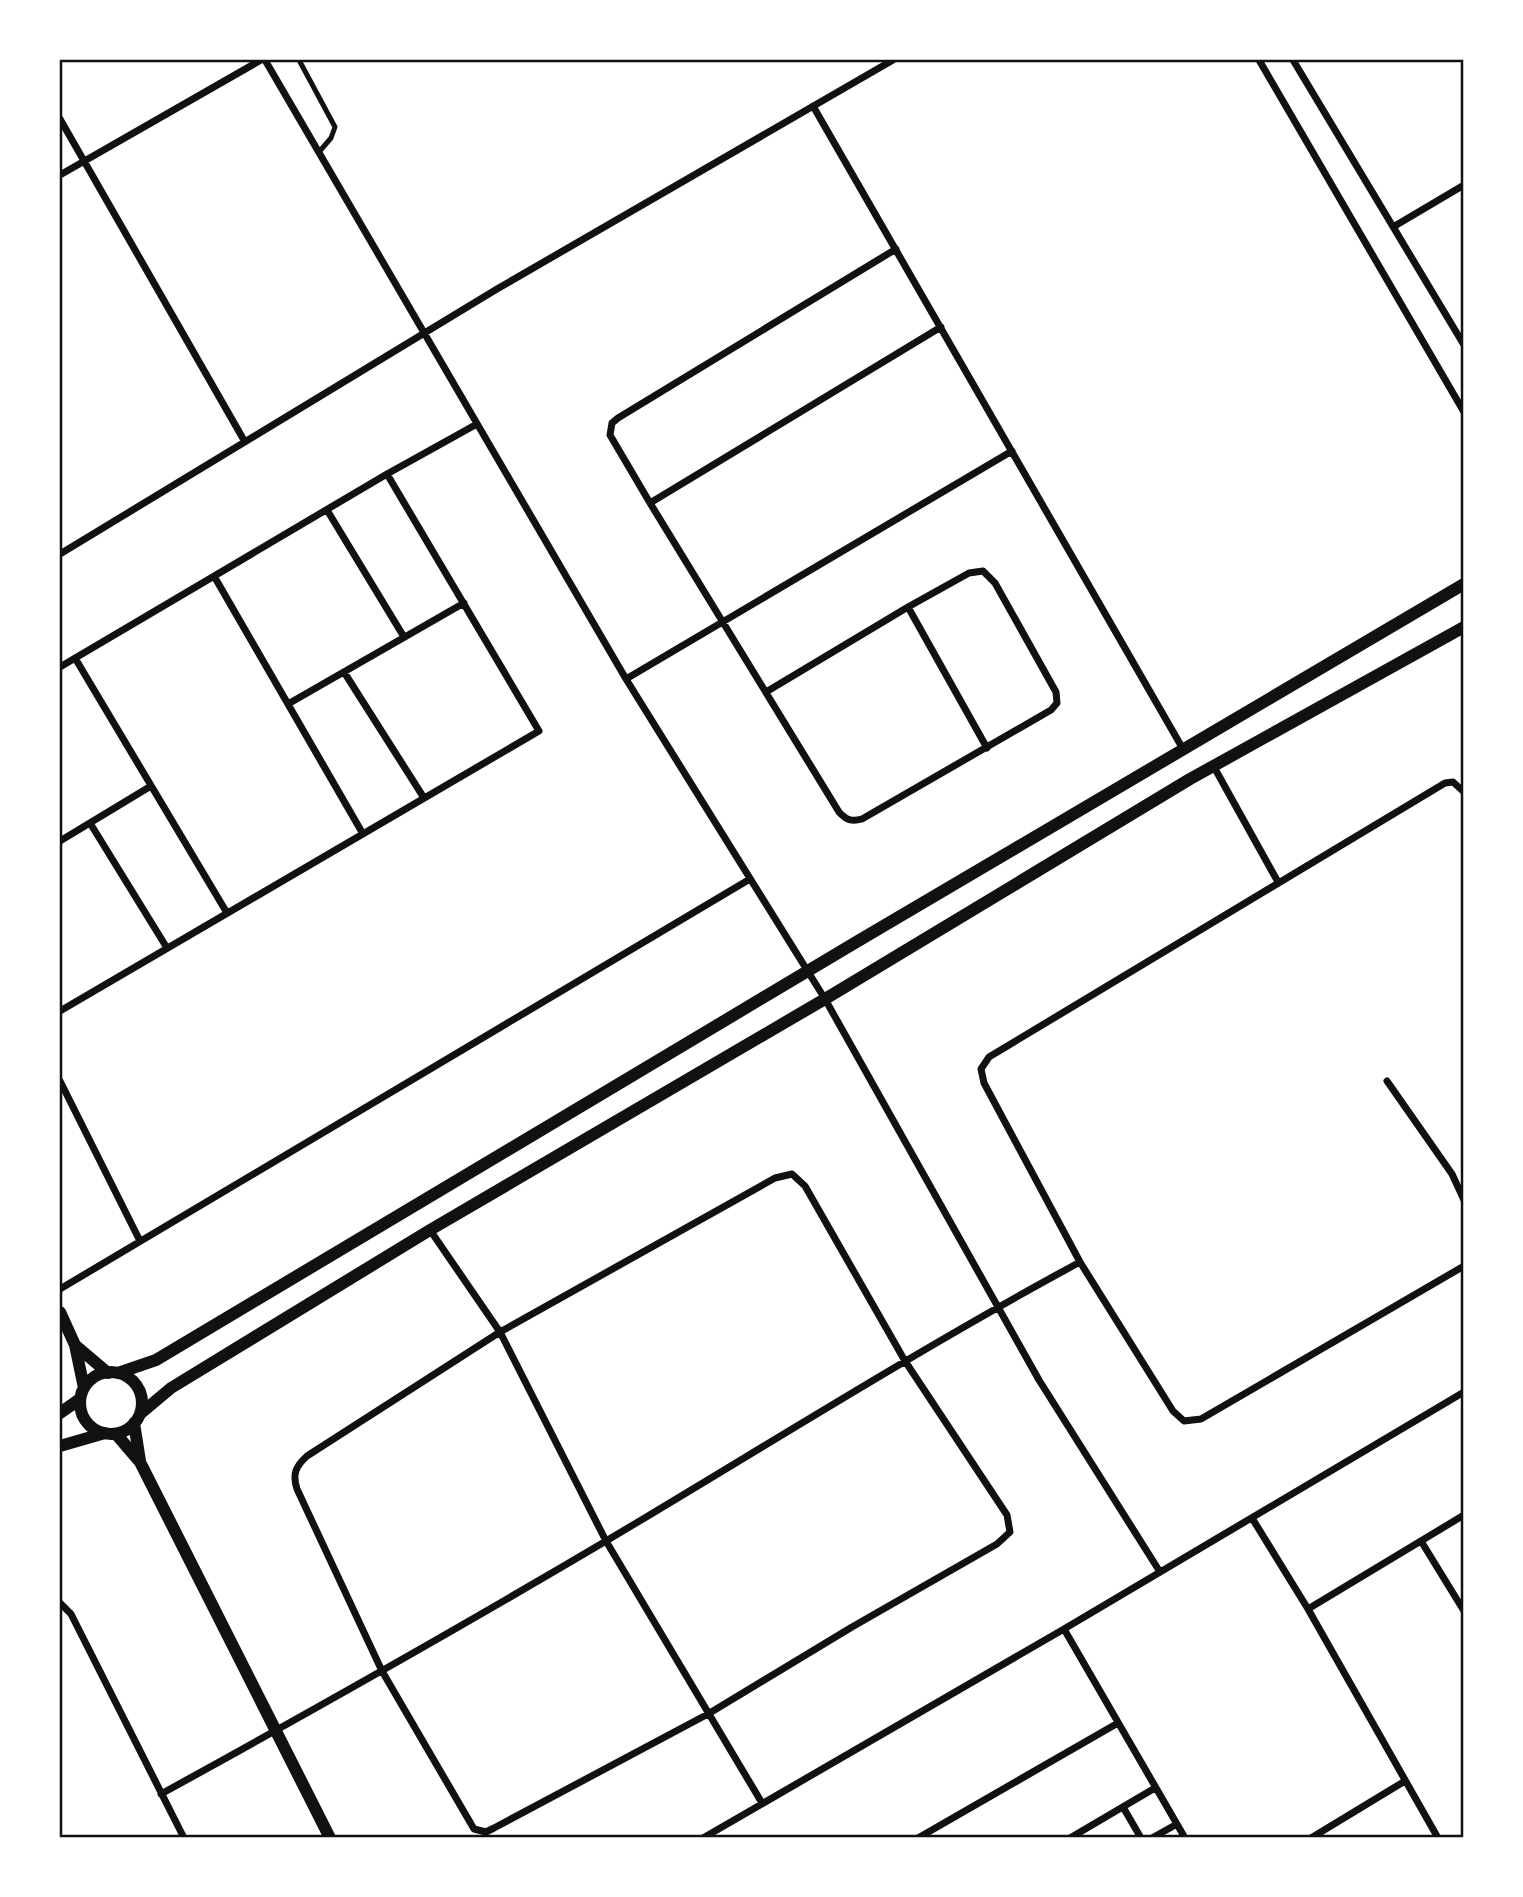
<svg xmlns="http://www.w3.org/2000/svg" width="1523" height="1897" font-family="Montserrat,sans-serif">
<rect width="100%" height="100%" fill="#fff"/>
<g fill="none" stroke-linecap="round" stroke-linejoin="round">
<path stroke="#111" stroke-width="5" d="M299,60L335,127L331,138L319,152"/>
<path stroke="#111" stroke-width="7" d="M265,60L626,679L825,999L1039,1380L1160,1572
M1259,60L1464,412
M1293,60L1464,345
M813,106L1183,749
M60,119L245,442
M60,175L261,60
M1393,227L1464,185
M650,503L941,327
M327,510L404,637
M60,554L497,289L893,60
M214,576L363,834
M908,607L987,748
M75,658L227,913
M60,667L387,474L477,424
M344,672L424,798
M626,679L1012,451
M766,692L908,607L969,573L983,571L995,583L1056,692L1057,703L1051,710L862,819C852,822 846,820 839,812L650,503L610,435L612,423L618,418L896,249
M288,704L464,603
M1214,767L1278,882
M1464,792L1453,782L1445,783L989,1057L981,1069L984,1083L1080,1262L1173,1411L1184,1421L1201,1419L1464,1266
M90,823L167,948
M60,841L151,786
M60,1011L539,731L387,474
M60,1081L140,1241
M1387,1081L1452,1174L1464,1200
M792,1174L805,1186L905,1361L1007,1515L1010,1532L997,1544L852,1627L708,1714L494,1828L486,1832L474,1829L382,1671L297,1489C292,1474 296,1466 307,1456L500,1332L775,1178Z
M430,1230L500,1332L606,1541L762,1803
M60,1289L750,879
M1252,1518L1308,1609L1438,1838
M1421,1541L1464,1611
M60,1603L71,1614L184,1838
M1308,1609L1464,1515
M1064,1629L1185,1838
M161,1794C310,1712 459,1628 606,1541C764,1447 919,1349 1080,1262
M1123,1807L1141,1838
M703,1838L1064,1629L1464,1392
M918,1838L1118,1723
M1070,1838L1155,1788
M1152,1838L1177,1824
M1311,1838L1405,1781"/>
<path stroke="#111" stroke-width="12" d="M60,1312L75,1345L84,1388
M75,1345L108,1373
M80 1403a31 31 0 1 1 62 0a31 31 0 1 1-62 0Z
M118,1373L156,1360L858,941L1464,584
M60,1413L80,1399
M140,1414L171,1388L430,1230L825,999L1190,779L1464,627
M134,1423L140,1461
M116,1434L140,1462L330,1838
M60,1446L105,1433"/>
</g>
<rect width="1523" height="1897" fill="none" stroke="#ffffff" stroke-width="122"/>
<rect x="61" y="61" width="1401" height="1775" fill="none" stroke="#111" stroke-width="2.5"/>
</svg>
